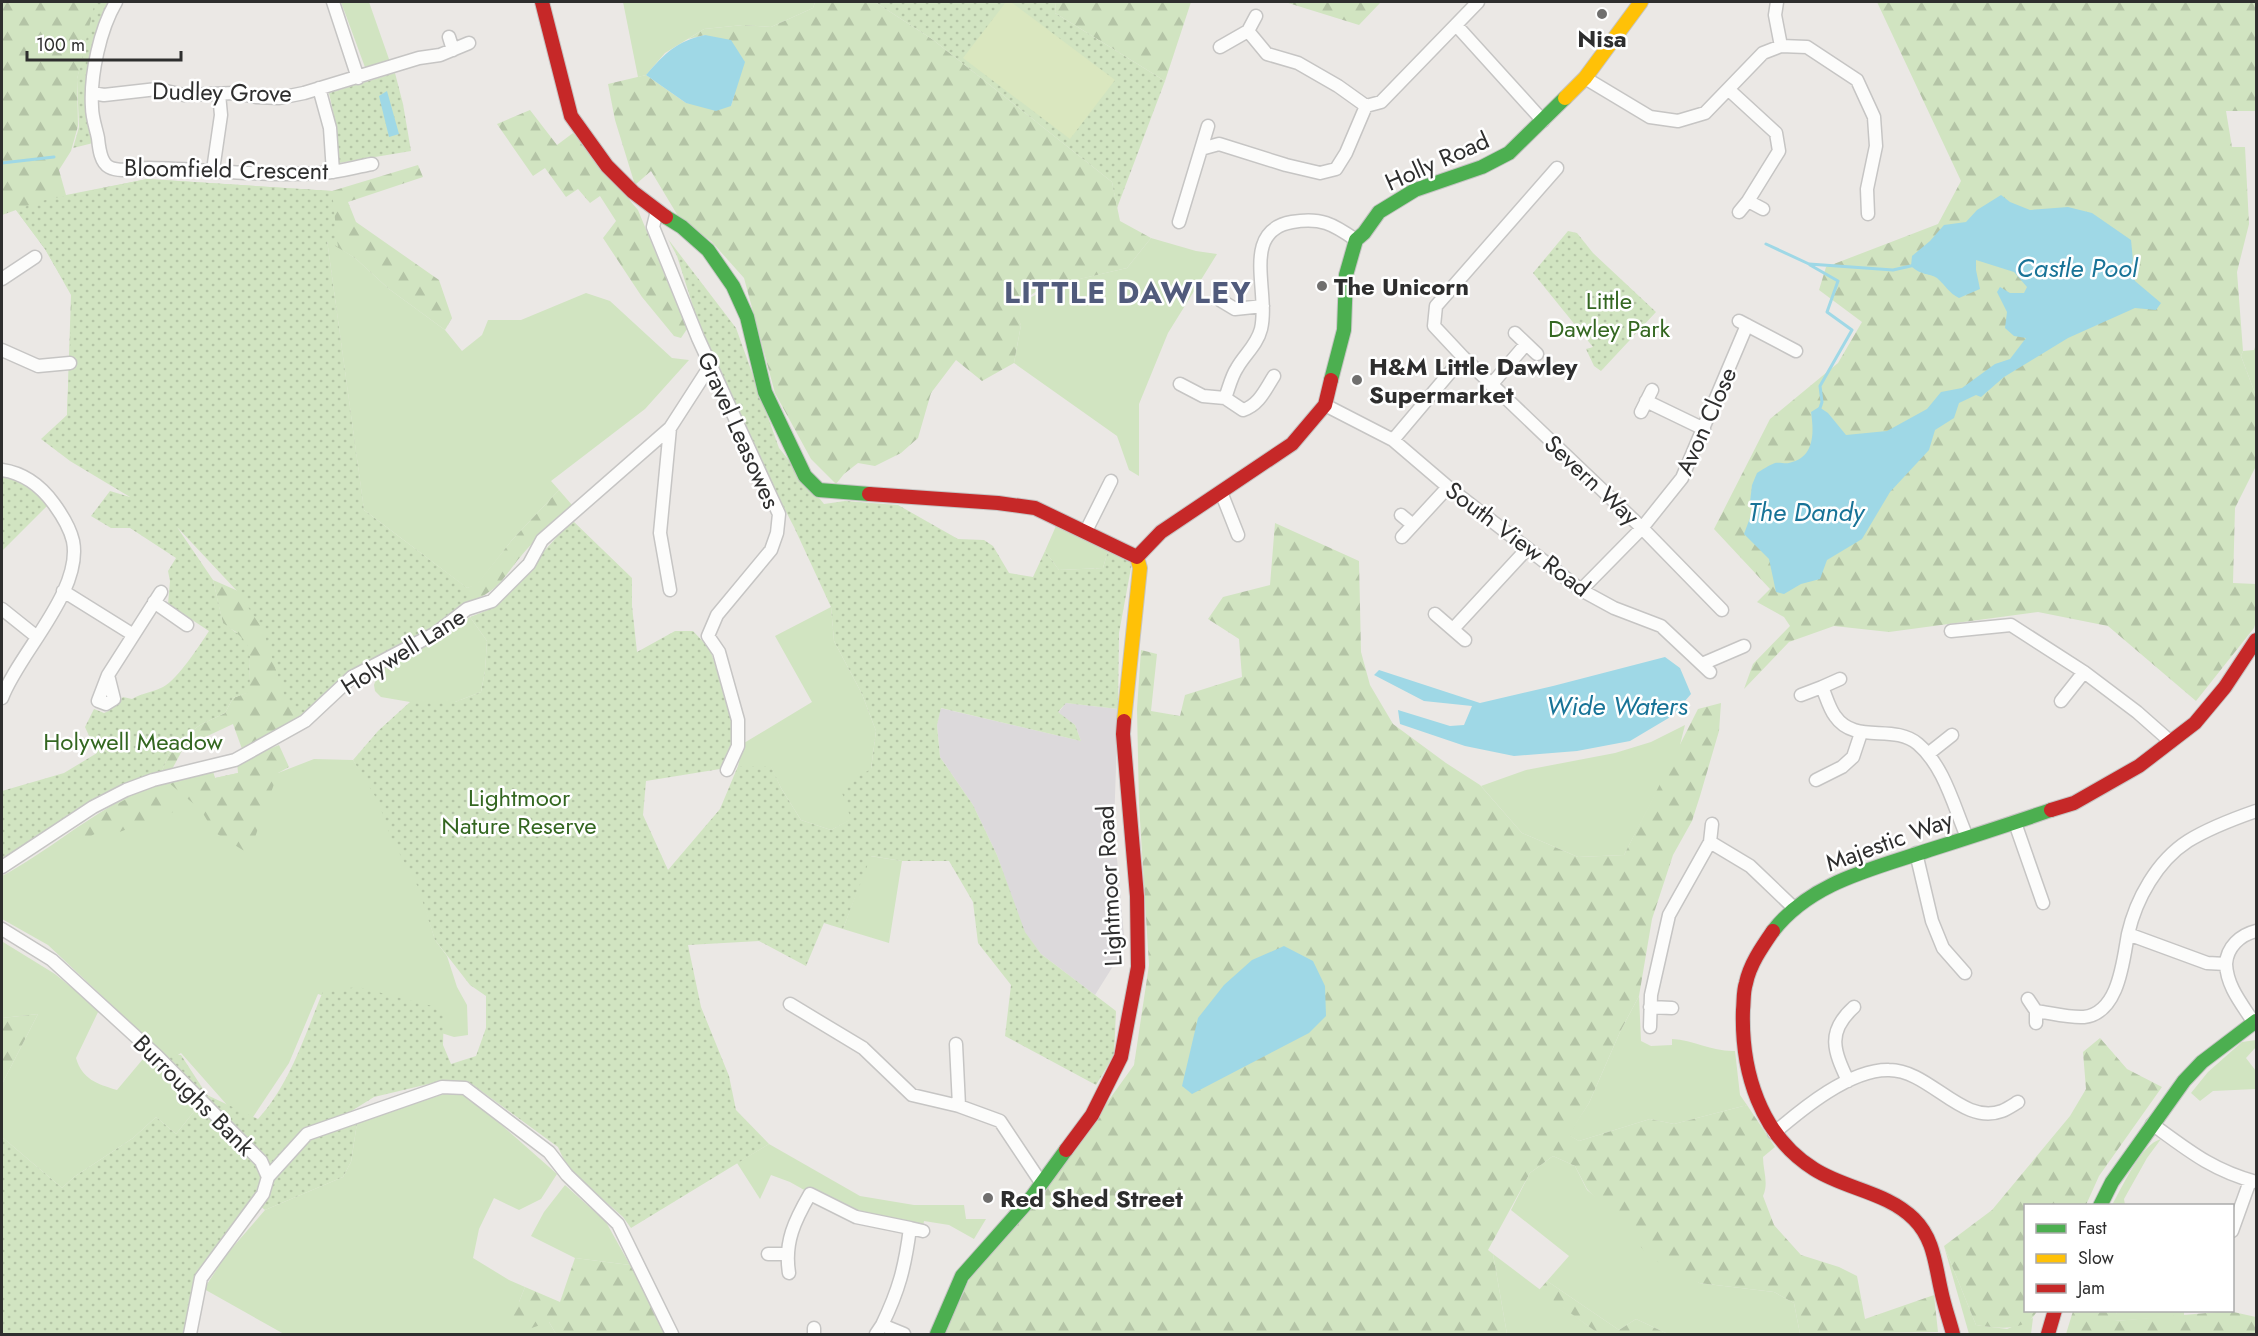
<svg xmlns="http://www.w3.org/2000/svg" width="2258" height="1336" font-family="Jost,sans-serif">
<defs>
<pattern id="forest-firs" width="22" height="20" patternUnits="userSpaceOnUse" patternTransform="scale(1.5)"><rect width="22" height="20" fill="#d1e4c1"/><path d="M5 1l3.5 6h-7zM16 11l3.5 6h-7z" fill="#b4c4a6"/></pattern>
<pattern id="park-dots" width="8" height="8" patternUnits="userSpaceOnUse" patternTransform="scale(1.5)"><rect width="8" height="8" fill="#d1e4c1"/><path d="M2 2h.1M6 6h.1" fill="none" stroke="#b4c4a6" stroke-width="1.8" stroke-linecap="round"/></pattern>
</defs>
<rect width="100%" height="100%" fill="#ebe8e5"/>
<path fill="#dcd9db" d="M1066,703L1118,709L1114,825L1125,947L1095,995L1041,954L1024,932L997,855L973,805L940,757L937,725L940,708L1081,741L1075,725L1058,713Z"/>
<path fill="#d1e4c1" d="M341,2H369L390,62L366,70Z
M623,2H815L813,8L771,27L743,25L704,29L665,53L646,75L638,77Z
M1151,238L1196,251L1217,254L1168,333L1139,404V476L1129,470L1117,436L1014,363L1021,325L1012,308L1053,285L1127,268Z
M327,240L355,258L389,289L445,330L462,351L482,335L488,320H521L586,293L610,301L672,358L689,360L645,409L551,481L559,490L512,540L477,585L467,588L364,510Z
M2255,347H2256V396L2241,356L2243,351L2254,350Z
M1056,526L1109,547L1103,568L1059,570L1045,551Z
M831,607L834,641L862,694L876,731L871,769L852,819L831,830L801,820L781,788L771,767L738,766L744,743L812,702L775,636Z
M470,617L487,641L485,671L481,692L455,702H410L381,697L375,691L374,685L380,667L420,647Z
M1685,725L1679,749L1624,855L1578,857L1522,833L1481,786L1526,770L1615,753L1651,742Z
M314,759L353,760L403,834L435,940L447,956L457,987L467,1005L468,1035L454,1037L318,994L289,1063L251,1120L235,1114L181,1053L170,1060L48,945L2,919V876C47,852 86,817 132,795C157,783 186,778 212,769L215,778L238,773H278Z
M870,856L902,861L889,943L843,929Z
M3,942L55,974L99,1010L76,1058C82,1079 97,1084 117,1090L148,1053L200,1104L176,1134L156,1117L133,1138L74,1177L62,1188L2,1137V1084L38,1014L2,1018Z
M1639,996L1641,1041L1651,1046L1672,1045V1039C1694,1040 1713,1052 1735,1051L1740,1095L1747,1105L1674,1124L1650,1119L1579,1141L1568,1135L1589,1103L1620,1032Z
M2256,1040V1047L2246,1058L2256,1071V1089L2213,1091L2200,1101L2191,1093L2208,1072L2242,1042Z
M453,1091L472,1099L557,1174L541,1199L519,1210L494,1198L479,1229L473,1258L509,1280L525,1287L519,1302L549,1322L556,1334H284L204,1289L226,1255L265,1210L343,1177L351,1162L357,1123Z
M2161,1139L2147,1158L2124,1199L2125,1205H2112C2122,1188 2141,1144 2161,1139Z
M769,1144L860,1196L914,1205H964L966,1219H986L974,1239L949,1225L924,1221L923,1226L857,1210L850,1211L809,1188L806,1191L790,1182L771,1175L760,1199L737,1163Z
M1553,1156L1575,1166L1587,1190L1699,1283L1774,1292L1794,1303L1800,1334H1668L1636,1319L1619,1330L1547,1281L1569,1256L1511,1210L1530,1173Z
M565,1185L606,1222L630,1265L575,1258L531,1236L544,1212Z
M1944,1246L1976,1325L2007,1329L2033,1318L2031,1334H1969Z
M1493,1254L1599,1334H1507Z
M2117,1311H2184V1316L2114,1321Z"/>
<path fill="url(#forest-firs)" d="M2,2H97L77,79L78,126L71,151L59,170L66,195L147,179L332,191L418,165L423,177L348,202L356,222L439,280L452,318L445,330L389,289L355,258L327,241L364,511L467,588L477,584L512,540L559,490L572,505C557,519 541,533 528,548C504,574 503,590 467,603L308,712L242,749L233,724L184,747L170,773H161L169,754L180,740L200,725L225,713L233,698L246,693C253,679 247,669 250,654L236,632L223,624L213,580L238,591L234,544L67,415L71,295L45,249L16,210L2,215Z
M815,2H875L932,39L1112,182L1120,221L1151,238L1127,268L1041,288L1013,308L1021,325L1014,363L982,381L956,360L931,393L918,438L901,453L875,466L858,463L844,474L836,484L811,459L775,393L744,278L711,241L681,221L651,171L635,185L615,120L608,84L646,75L686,103L731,106L735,93L705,35L688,39L704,29L743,25L771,27L813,8Z
M1056,2H1191L1165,81L1055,13Z
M1285,2H1381L1359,25Z
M1877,2H2256V111H2226L2232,147H2245L2249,224L2237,272L2243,351L2241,356L2256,396V466L2235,508L2233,583L2256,584V621L2254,628L2196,701L2108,626L2038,612L1889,632L1834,626L1789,642L1744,689L1753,664L1790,626L1784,617L1757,602L1770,589L1714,529L1770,419L1838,363L1862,322L1819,290L1826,267L1938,224L1961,181Z
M530,110L557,145L573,133L638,210L687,329L681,338L674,336L642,297L603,238L616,221L600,196L590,203L578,189L566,197L545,168L533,176L497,124Z
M1275,523L1359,561L1361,652L1370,685L1393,724L1446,763L1480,785L1522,833L1578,857L1624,855L1698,709L1721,703L1719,731L1700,796L1692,821L1673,855L1652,919L1639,996L1620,1032L1589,1103L1569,1135L1579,1141L1650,1119L1674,1124L1747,1105L1775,1147L1763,1157C1763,1171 1769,1183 1763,1196L1774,1225L1801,1255L1839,1267L1857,1276L1865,1319L1934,1295L1938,1332L1800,1334L1794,1303L1774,1292L1699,1283L1652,1259L1587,1189L1575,1166L1553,1156L1530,1173L1488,1250L1493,1254L1507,1334H944L971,1276L1037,1200L1134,1065L1149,965L1139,804L1137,709L1141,650L1157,654L1151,711L1180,716L1185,695L1242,677L1239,639L1208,619L1223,597L1270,585Z
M279,745L289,767L278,773L249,854L214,832L201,810L169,783L212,769L215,778L238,773L237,762Z
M158,786L176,811L114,834L109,826L82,841L77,828L133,795Z
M38,1014L2,1084V1018Z
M2100,1038L2127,1069L2162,1087L2099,1176L2086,1205L2026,1206V1310L2037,1311C2026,1333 1997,1328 1976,1325L1944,1246L1992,1210L2070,1116L2086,1089L2083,1052Z
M575,1258L630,1265L649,1297L665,1334H556L549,1322L520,1332L502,1312L506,1302H519L525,1287L560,1302Z
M1547,1281L1619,1330L1636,1319L1668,1334H1599L1539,1290Z
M2073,1311H2117L2115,1321L2229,1311L2256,1317V1334H2066Z"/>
<path fill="url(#park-dots)" d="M95,2H112L94,63L93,143L73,148L79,127L77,79Z
M875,2H1056L1055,13L1165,81L1117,208L1112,182L932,39Z
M395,73L403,104L411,151L339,163L336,125L329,93Z
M147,179L332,191L338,247L327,241L364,510L467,588V609L352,677L305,721L284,695L263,630L238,592L177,527L213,580L223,623C234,631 251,641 250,656C250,659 249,662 249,665C250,677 251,683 247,693L233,698L225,713L200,725L180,740L169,754L159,778L2,862V791L64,773L97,753L85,727L94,709L104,713L110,710L123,697L132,699C142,693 153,692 163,687C178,679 199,646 209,631L168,604L170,581L168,571L176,558L130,528H111L91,516L110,491L130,497L70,461L41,439L67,415L72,295L45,249L16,210L41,201Z
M1568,231L1577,233L1593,253L1656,312L1601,371L1594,366L1586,349L1593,347L1533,273Z
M668,239L736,328L779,448L824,504L845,501L898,505L958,539L984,540L993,546L1009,573L1033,577L1045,551L1059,570L1103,568L1109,547L1133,557L1119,633L1118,709L1066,703L1058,712L1075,725L1081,741L941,708L937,725L940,757L973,805L997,855L1025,932L1041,954L1116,1011L1114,1055L1096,1085L1005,1036L1011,985L978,943L973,902L949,861H902L871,856L843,929L824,923L806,966L759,941L688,945L701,1007L729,1076L736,1110L769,1144L631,1228L623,1217L568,1169L558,1147L473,1085L437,1082L374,1097L337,1120L357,1123L351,1162L343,1177L265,1210L253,1200L198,1273L185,1334H2V1137L62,1188L74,1177L133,1138L156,1117L176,1134L200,1104L163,1068L165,1054L181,1055L207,1095L258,1119C290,1084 305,1035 323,991L358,987L444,1009L443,1045L451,1064L476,1056L486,1028V996L470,985L435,940L418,887L391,838L378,801L353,760L378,731L410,702H455L481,692L485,671L487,641L470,617L493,608L572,520L632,578V606L637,652L675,631H693L710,649L731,715L733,740L720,769L646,781L643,815L668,870L720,809L738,766H771L781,788L801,820L831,830L851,819L840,787L871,769L876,731L862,694L834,641L831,607L794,527L753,448L703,338L677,256Z
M2,477L18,481L50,503L2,551Z"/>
<path fill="#dae7bf" d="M1006,2H1011L1115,80L1070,139L963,58Z"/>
<path fill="#9fd8e6" d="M705,35L731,40L745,62L731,106L716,111L686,103L646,75C665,53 677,41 705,35Z
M387,91L399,134L389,137L379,96Z
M2001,195L2010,202L2030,210L2068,207L2092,213L2131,240L2133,260L2130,268L2135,281L2161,303L2156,310L2135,308L2068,338L2004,377L1981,397L1976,395L1959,403L1954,418L1935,430L1929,450L1890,492L1862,539L1827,560L1820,579L1801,584L1784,594L1776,592L1769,559L1744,534L1754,507L1750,502L1752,485L1757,473C1762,470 1769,465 1775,463C1779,462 1785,464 1789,463C1815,458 1814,432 1811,412L1819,407L1828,413L1846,435L1887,431L1927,409L1941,392L1962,388L1995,364L2010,359L2026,338L2014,336L2005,328L2007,312L1997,292L2000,287L2010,293H2024L2027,287L2014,272L1976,260V270L1980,289L1959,298C1949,293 1946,286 1937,278C1930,273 1922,276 1911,266L1912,256L1930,241L1944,225L1966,222L1977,210Z
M1665,657L1680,668L1691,694L1672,716L1630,741L1577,751L1514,756L1465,746L1400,724L1398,710L1450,726L1464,725L1472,706L1424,701L1374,675L1379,670L1480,703L1553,686Z
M1284,946L1313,961L1325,986L1326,1016L1309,1033L1192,1094L1182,1086L1198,1018L1224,985L1252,960Z"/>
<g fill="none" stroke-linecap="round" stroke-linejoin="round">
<path stroke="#9fd8e6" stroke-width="3" d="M2,163L54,157
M1766,244L1809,264L1893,270L1915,265
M1810,265L1838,281L1827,312L1852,330L1820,386L1822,402L1819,411"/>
<g stroke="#c6c5c4" stroke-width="15">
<path id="street" d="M116,2C100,29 90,75 92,107C92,118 96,128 98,138C99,147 100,162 109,167C120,173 137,168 149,168C207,169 265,177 322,173C339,172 355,167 372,164
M333,2L358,78
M1777,2L1775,15L1781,46
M1456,25L1543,121
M1248,31L1267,54L1298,63L1338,86L1366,106
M449,37L453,50
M1220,47L1248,31L1256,16
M1585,78L1650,117L1678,121L1705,113L1763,53L1781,46L1807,47L1857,80L1874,117L1876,146L1867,189L1868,214
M319,88L330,128L333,172
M1728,89L1776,133L1779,151L1748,201L1739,212
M92,93L104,95L157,89L184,95L235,93L256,97L279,98L304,93L419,58L440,55L469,43
M1201,149L1219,144L1286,165L1320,173L1336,169L1346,153L1366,106L1381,102L1478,2
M1557,168L1436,306L1434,326L1463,357L1642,528L1722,610
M213,170L221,115L219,94
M1748,201L1763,209
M657,211L653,227L698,338L779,514L777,533L771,550L717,615L708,636L719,652L738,720V746L727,770
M1179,222L1208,126
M2,279L35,257
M1220,300L1235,309L1263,306
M1739,321L1796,351
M1515,333L1537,354
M2,350L38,366L70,363
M1274,376C1265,390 1259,405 1243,410L1225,398C1229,388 1231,377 1237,368C1245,354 1257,345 1261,329C1270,292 1240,231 1292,222C1321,217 1333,224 1356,240
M1180,384L1203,396L1225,398
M1491,385L1526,344
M1646,401L1704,429
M1325,405L1393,440L1448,487L1581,590L1614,608L1661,626L1710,672
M1641,412L1652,390
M1393,440L1463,357
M2,470C23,473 41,486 54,504C62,515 70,528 73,541C83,591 18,654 2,698
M1221,492L1238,535
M1401,515L1413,525
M1086,531L1111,481
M1402,537L1448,487
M670,590L660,533L670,428
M1581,590L1642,528L1682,478L1747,325
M63,591L132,634
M154,602L187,625
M2,609L37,637
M1435,614L1465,640
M1453,629L1526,550
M1951,631L2011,625L2084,672L2137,712L2171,742
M1702,664L1744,646
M108,675L114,699L106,704L98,701L108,675L161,592
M1840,679L1822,687C1826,696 1829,708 1835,716C1855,745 1893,723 1918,744C1944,766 1954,807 1967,837
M1801,695L1822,687
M2061,701L2084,672
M1928,754L1952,735
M1816,780L1842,767L1853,757L1861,733
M2015,823L2043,903
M1710,842L1712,824
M1916,853L1932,921L1943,948L1965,973
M2,867L93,807L126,790L153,780L235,760L305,721L352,677L436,633L467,609L492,601L529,564L542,540L670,428L710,366
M2,929L52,960L157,1056L261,1161L268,1177L263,1194L201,1278L190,1334
M2128,934C2136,899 2157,861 2188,841C2209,828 2233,819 2256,811
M2226,964C2227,947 2240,935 2256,931
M2028,999L2036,1011
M790,1004L863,1048L912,1095L959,1106L1000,1121L1042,1184
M1650,1007L1672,1008
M2036,1023V1011C2051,1013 2069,1018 2084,1017C2119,1013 2123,961 2128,934L2207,963L2226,964C2227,987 2242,1004 2254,1023
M1650,1027L1651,995L1669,915L1710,842L1750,866L1795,909
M956,1044L959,1106
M1848,1081C1834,1051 1826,1032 1854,1007
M2152,1124C2189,1151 2212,1170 2256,1182
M1774,1133C1802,1109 1850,1069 1889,1070C1930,1070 1962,1126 2002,1111C2007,1109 2013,1105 2018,1102
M268,1177L307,1134L442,1087L465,1088L549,1152L567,1175L618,1224L672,1334
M910,1228L923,1231
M2232,1231L2250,1181
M768,1254H787
M789,1273C784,1242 795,1220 810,1194L856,1217L910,1228C905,1267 899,1290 882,1325
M814,1334V1328
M876,1334L882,1325L904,1334"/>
</g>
<g stroke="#c6c5c4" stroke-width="16">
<path id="fast" d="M666,217L682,227L708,250L733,286L747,317L765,392L805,476L819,490L869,494
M1331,380L1344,330L1346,275L1356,240L1364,233L1379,212L1415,190L1482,167L1509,153L1565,98
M1773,931C1811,882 1873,869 1929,850C1970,837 2010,824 2051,810
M2100,1206L2112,1182L2184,1081L2202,1062L2256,1021
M937,1334L962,1276L1031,1198L1066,1150"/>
</g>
<g stroke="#c6c5c4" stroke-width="16">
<path id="slow" d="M1565,98L1585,78L1641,2
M1124,721L1140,568L1137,557"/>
</g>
<g stroke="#c6c5c4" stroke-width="16">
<path id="jam" d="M542,2L571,116L607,166L633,192L666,217
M869,494L998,503L1035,508L1137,557
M1137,557L1161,532L1292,444L1325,405L1331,380
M2051,810L2074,803L2139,766L2195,723L2225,687L2256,640
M1773,931C1762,947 1750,964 1746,983C1743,992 1744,1001 1743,1010C1741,1071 1760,1135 1814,1169C1845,1189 1887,1192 1914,1219C1934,1239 1935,1264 1941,1290C1944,1305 1949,1319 1953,1334
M1066,1150L1092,1115L1121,1057L1138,967L1137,896L1123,734L1124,721
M2048,1334L2055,1310"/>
</g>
<use href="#street" stroke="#fcfcfb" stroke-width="12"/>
<use href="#fast" stroke="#4caf50" stroke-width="14"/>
<use href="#slow" stroke="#ffc107" stroke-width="14"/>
<use href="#jam" stroke="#c62828" stroke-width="14"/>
</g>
<g fill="#706f6e" stroke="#fff" stroke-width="2">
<circle cx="1602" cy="14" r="6"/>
<circle cx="1322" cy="286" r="6"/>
<circle cx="1357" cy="380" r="6"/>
<circle cx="988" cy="1198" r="6"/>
</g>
<g text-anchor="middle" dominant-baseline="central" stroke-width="5" stroke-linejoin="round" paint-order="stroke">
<g font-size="24" font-weight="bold" fill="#2e2e2e" stroke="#fff" text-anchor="start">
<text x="1602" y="38" text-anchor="middle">Nisa</text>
<text x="1334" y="286">The Unicorn</text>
<text x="1369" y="366">H&amp;M Little Dawley<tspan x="1369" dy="28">Supermarket</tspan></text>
<text x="1000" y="1198">Red Shed Street</text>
</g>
<g font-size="24" fill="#2e2e2e" stroke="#fff">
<text transform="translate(222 92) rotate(1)">Dudley Grove</text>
<text transform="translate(1437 161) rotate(-24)">Holly Road</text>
<text transform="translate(226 169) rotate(1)">Bloomfield Crescent</text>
<text transform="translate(1706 421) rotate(-66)">Avon Close</text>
<text transform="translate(739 430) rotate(66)">Gravel Leasowes</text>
<text transform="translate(1592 480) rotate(43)">Severn Way</text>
<text transform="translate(1518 539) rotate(37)">South View Road</text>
<text transform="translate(403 651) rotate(-32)">Holywell Lane</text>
<text transform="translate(1889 841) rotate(-20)">Majestic Way</text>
<text transform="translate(1109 886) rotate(-93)">Lightmoor Road</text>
<text transform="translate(194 1095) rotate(45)">Burroughs Bank</text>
</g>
<g font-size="24" fill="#346721" stroke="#fff">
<text x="1609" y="300">Little<tspan x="1609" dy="28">Dawley Park</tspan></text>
<text x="133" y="741">Holywell Meadow</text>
<text x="519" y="797">Lightmoor<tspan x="519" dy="28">Nature Reserve</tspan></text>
</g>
<g font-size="26" font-style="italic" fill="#187397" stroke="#fff">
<text x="2077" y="268">Castle Pool</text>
<text x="1806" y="512">The Dandy</text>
<text x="1617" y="706">Wide Waters</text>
</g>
<g font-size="30" font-weight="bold" letter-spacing="1.5" fill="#515b7c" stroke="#fff">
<text x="1128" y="292">LITTLE DAWLEY</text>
</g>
</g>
<rect width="2258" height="1336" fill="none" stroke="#2e2e2e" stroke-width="6"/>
<rect x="2024" y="1204" width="210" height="108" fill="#ffffff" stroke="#ababab" stroke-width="1.5"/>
<rect x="2036" y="1224" width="30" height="9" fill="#4caf50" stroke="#ababab" stroke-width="1.5"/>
<text x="2078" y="1234" font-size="18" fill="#2e2e2e">Fast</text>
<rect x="2036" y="1254" width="30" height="9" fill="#ffc107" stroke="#ababab" stroke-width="1.5"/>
<text x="2078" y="1264" font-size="18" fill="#2e2e2e">Slow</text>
<rect x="2036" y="1284" width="30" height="9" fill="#c62828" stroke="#ababab" stroke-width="1.5"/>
<text x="2078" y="1294" font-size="18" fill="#2e2e2e">Jam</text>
<path d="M27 51v9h154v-9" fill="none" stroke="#2e2e2e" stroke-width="3"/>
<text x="36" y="51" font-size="18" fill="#2e2e2e" stroke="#ffffff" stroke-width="4.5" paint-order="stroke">100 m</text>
</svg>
